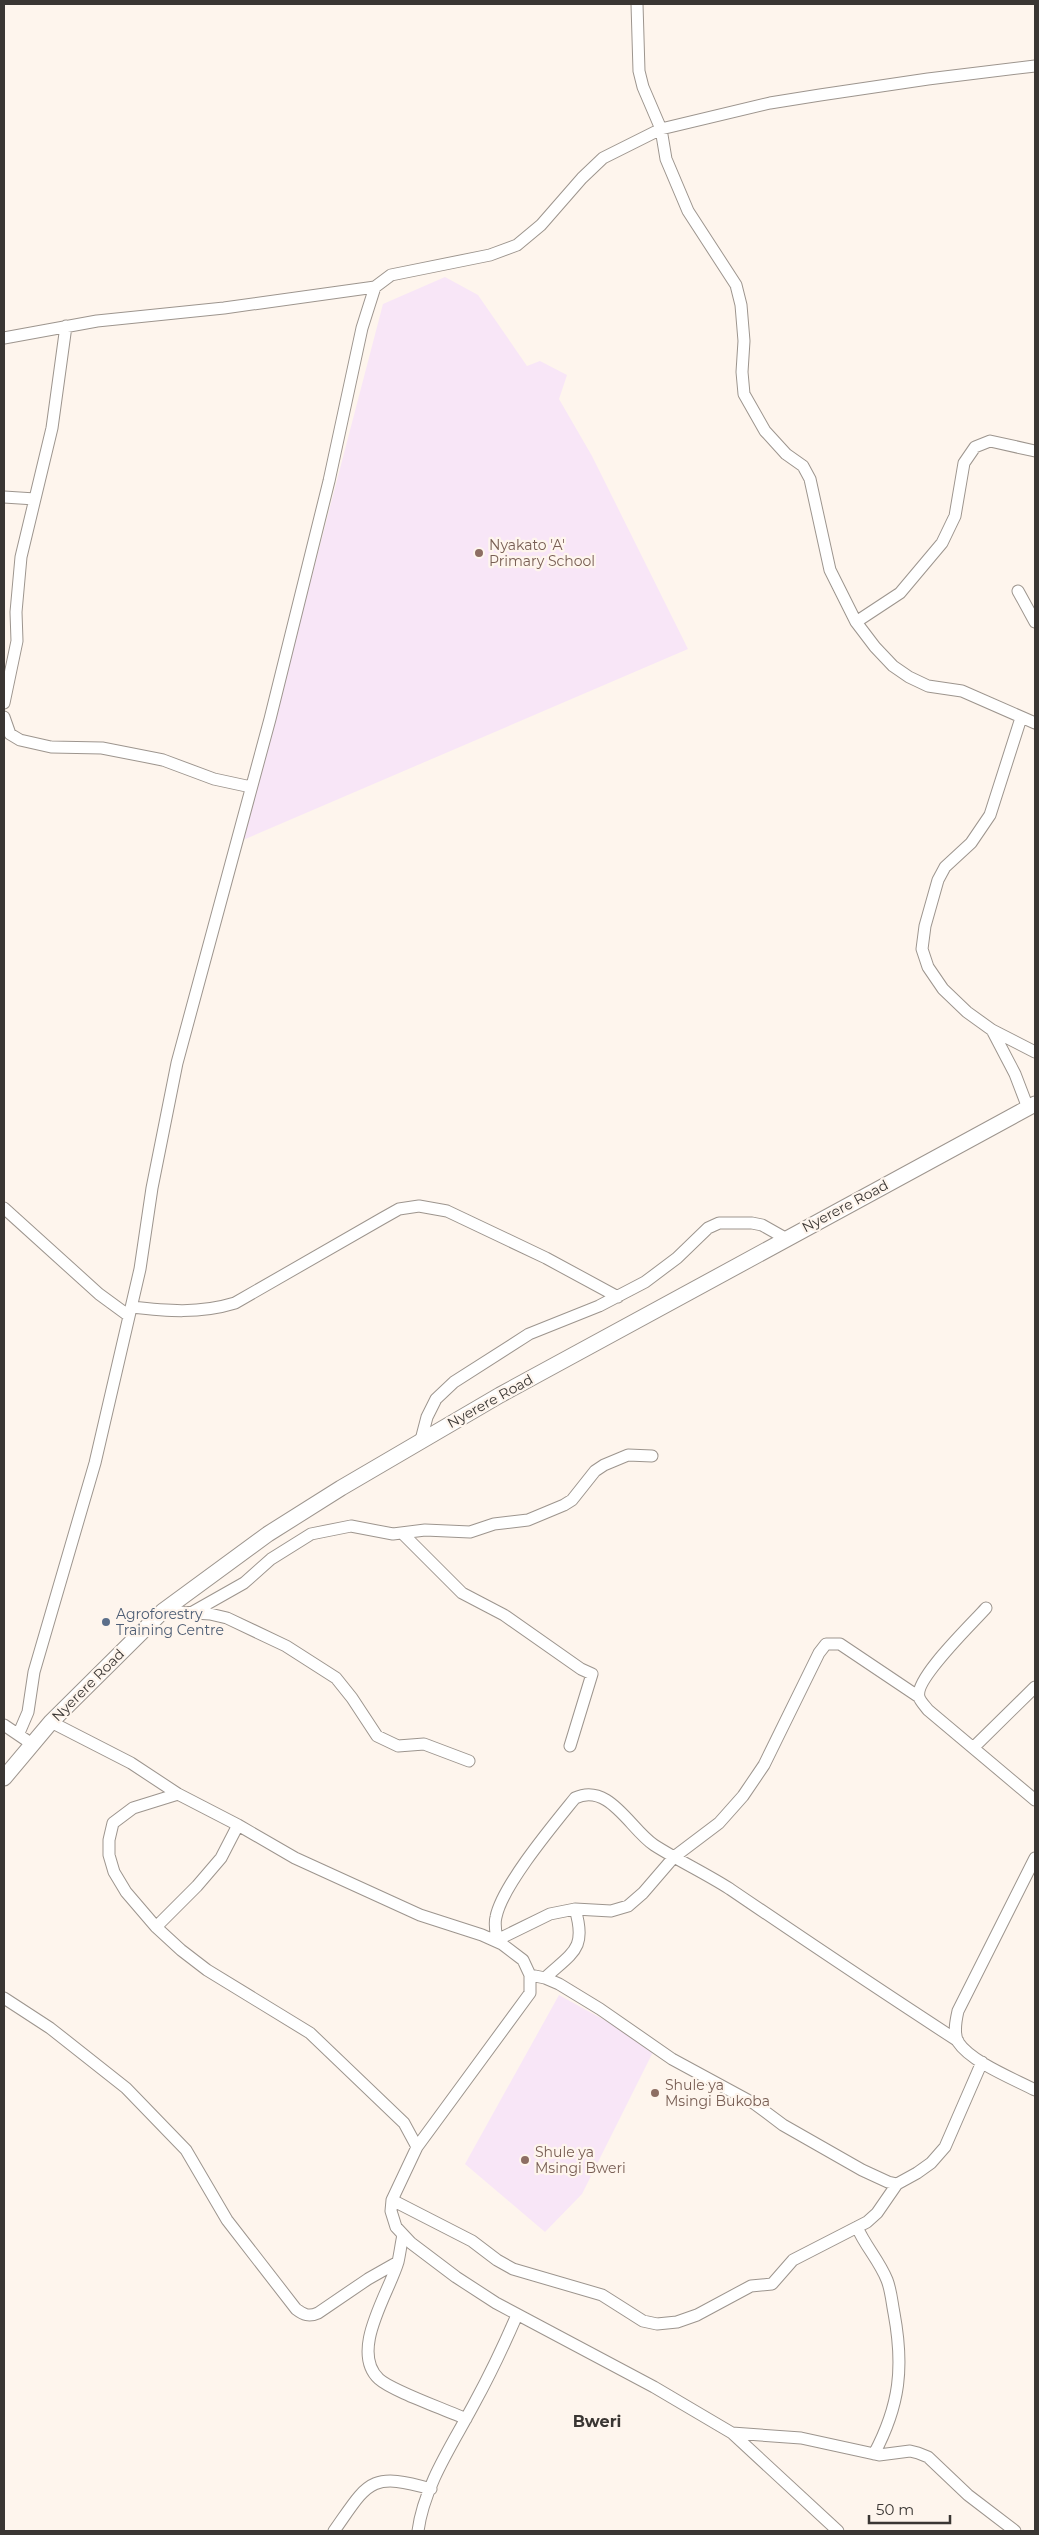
<svg xmlns="http://www.w3.org/2000/svg" width="1039" height="2535" font-family="Montserrat,sans-serif">
<rect width="100%" height="100%" fill="#fef5ed"/>
<path fill="#f8e6f7" d="M445,277L478,295L527,366L540,361L567,375L559,399L592,456L688,649L243,840L383,304Z
M559,1995L655,2048L582,2194L545,2232L465,2164Z"/>
<g fill="none" stroke-linecap="round" stroke-linejoin="round">
<g stroke="#9d958e" stroke-width="13">
<path id="minor" d="M637,4L639,71L643,87L661,129L666,159L688,211L736,285L741,305L744,341L742,372L744,394L765,431L786,454L803,466L810,479L830,570L856,622L875,647L893,666L909,677L928,686L962,691L1035,723
M4,338L97,321L224,308L375,287
M4,497L35,499
M1018,591L1035,622
M856,622L900,593L942,543L955,516L964,463L975,447L990,441L1035,451
M4,703L17,641L16,612L21,557L52,428L66,326
M4,717L10,734L20,740L51,747L102,748L163,760L214,779L251,787
M1021,718L990,815L971,843L945,867L938,880L925,926L922,949L928,967L943,989L967,1012L992,1030L1035,1052
M992,1030L1015,1074L1028,1108
M4,1208L99,1294L129,1316
M131,1307C167,1311 199,1314 235,1303L383,1218L399,1209L419,1206L447,1211L546,1258L618,1297
M421,1440L427,1417L436,1399L454,1382L529,1334L599,1306L645,1282L677,1258L708,1228L719,1223H752L762,1225L785,1238
M403,1534L462,1593L504,1615L581,1669L592,1674L570,1746
M986,1608C973,1623 914,1679 919,1697C920,1701 925,1706 928,1710L1035,1800
M163,1611L210,1614L227,1618L286,1646L336,1678L352,1698L377,1736L398,1746L424,1744L469,1761
M191,1613L244,1583L271,1559L311,1534L351,1526L393,1534L425,1530L470,1532L494,1524L528,1520L564,1505L572,1500L595,1471L604,1465L628,1455L652,1456
M51,1722L131,1763L178,1794L238,1825L295,1858L420,1915L482,1935L502,1944L523,1960L530,1975V1993L417,2147L392,2200L391,2211L396,2227L411,2243L456,2277L496,2303L654,2387L732,2433L838,2531
M4,1725L32,1744
M19,1733L28,1712L34,1672L95,1463L140,1269L152,1188L177,1063L270,719L329,481L362,328L375,287L391,275L490,255L517,245L541,225L582,178L603,158L661,129L770,103L820,95L928,79L1035,66
M974,1747L1035,1687
M178,1794L133,1808L113,1823L109,1840V1855L114,1872L126,1892L156,1927L181,1950L207,1970L310,2033L404,2123L417,2147
M1035,1858L958,2011C956,2020 953,2033 958,2042C971,2062 1014,2079 1035,2090
M156,1927L197,1886L221,1858L238,1825
M490,1938L497,1940L550,1914L575,1909L611,1911L628,1906L643,1893L674,1857L719,1823L743,1796L764,1765L819,1653L826,1644H840L919,1697
M497,1940C496,1933 494,1924 496,1917C502,1886 554,1824 575,1798C609,1782 630,1829 654,1845C679,1861 705,1873 730,1889C805,1940 881,1991 958,2041
M530,1975L545,1978L559,1984L600,2009L672,2059L755,2104L783,2125L862,2170L888,2182L897,2184L917,2173L931,2163L945,2147L982,2062
M545,1978C573,1952 587,1949 575,1909
M4,1998L50,2028L126,2088L186,2150L227,2220L296,2309C304,2315 309,2317 318,2313L368,2279L398,2262
M392,2200L472,2241L497,2260L513,2269L602,2295L643,2321L657,2324L677,2322L697,2315L751,2286L772,2284L793,2260L867,2222L877,2213L897,2184
M857,2227C865,2246 879,2260 887,2280C891,2290 892,2303 894,2313C904,2367 900,2405 874,2454
M403,2235C401,2244 400,2253 398,2262C389,2293 349,2351 379,2379C392,2391 447,2410 466,2419
M732,2433L801,2438L879,2455L910,2451L918,2453L928,2457L968,2495L1015,2531
M334,2531C368,2483 369,2471 431,2489
M418,2531C424,2485 454,2442 475,2402C491,2373 504,2345 517,2315"/>
</g>
<g stroke="#9d958e" stroke-width="17">
<path id="major" d="M4,1778L51,1722L163,1611L268,1534L341,1488L500,1395L1035,1104"/>
</g>
<use href="#minor" stroke="#fff" stroke-width="11"/>
<use href="#major" stroke="#fff" stroke-width="15"/>
</g>
<g fill="#8d6e63" stroke="#fef5ed" stroke-width="2">
<circle cx="479" cy="553" r="5"/>
<circle cx="655" cy="2093" r="5"/>
<circle cx="525" cy="2160" r="5"/>
</g>
<circle fill="#5c6f8a" stroke="#fef5ed" stroke-width="2" cx="106" cy="1622" r="5"/>
<g text-anchor="middle" dominant-baseline="central" stroke-width="4.5" stroke-linejoin="round" paint-order="stroke">
<g font-size="14" fill="#785e54" stroke="#fef5ed" text-anchor="start">
<text x="489" y="545">Nyakato 'A'<tspan x="489" dy="16">Primary School</tspan></text>
<text x="665" y="2085">Shule ya<tspan x="665" dy="16">Msingi Bukoba</tspan></text>
<text x="535" y="2152">Shule ya<tspan x="535" dy="16">Msingi Bweri</tspan></text>
</g>
<g font-size="14" fill="#3a3633" stroke="#fef5ed">
<text transform="translate(845 1206) rotate(-28)">Nyerere Road</text>
<text transform="translate(490 1401) rotate(-29)">Nyerere Road</text>
<text transform="translate(88 1685) rotate(-45)">Nyerere Road</text>
</g>
<g font-size="14" fill="#4e5e75" stroke="#fef5ed" text-anchor="start">
<text x="116" y="1614">Agroforestry<tspan x="116" dy="16">Training Centre</tspan></text>
</g>
<g font-size="16" font-weight="bold" fill="#3a3633" stroke="#fef5ed">
<text x="597" y="2421">Bweri</text>
</g>
</g>
<rect width="1039" height="2535" fill="none" stroke="#3a3633" stroke-width="10"/>
<path d="M869 2515v8h81v-8" fill="none" stroke="#3a3633" stroke-width="2.5"/>
<text x="876" y="2515" font-size="15" fill="#3a3633" stroke="#fef5ed" stroke-width="4" paint-order="stroke">50 m</text>
</svg>
